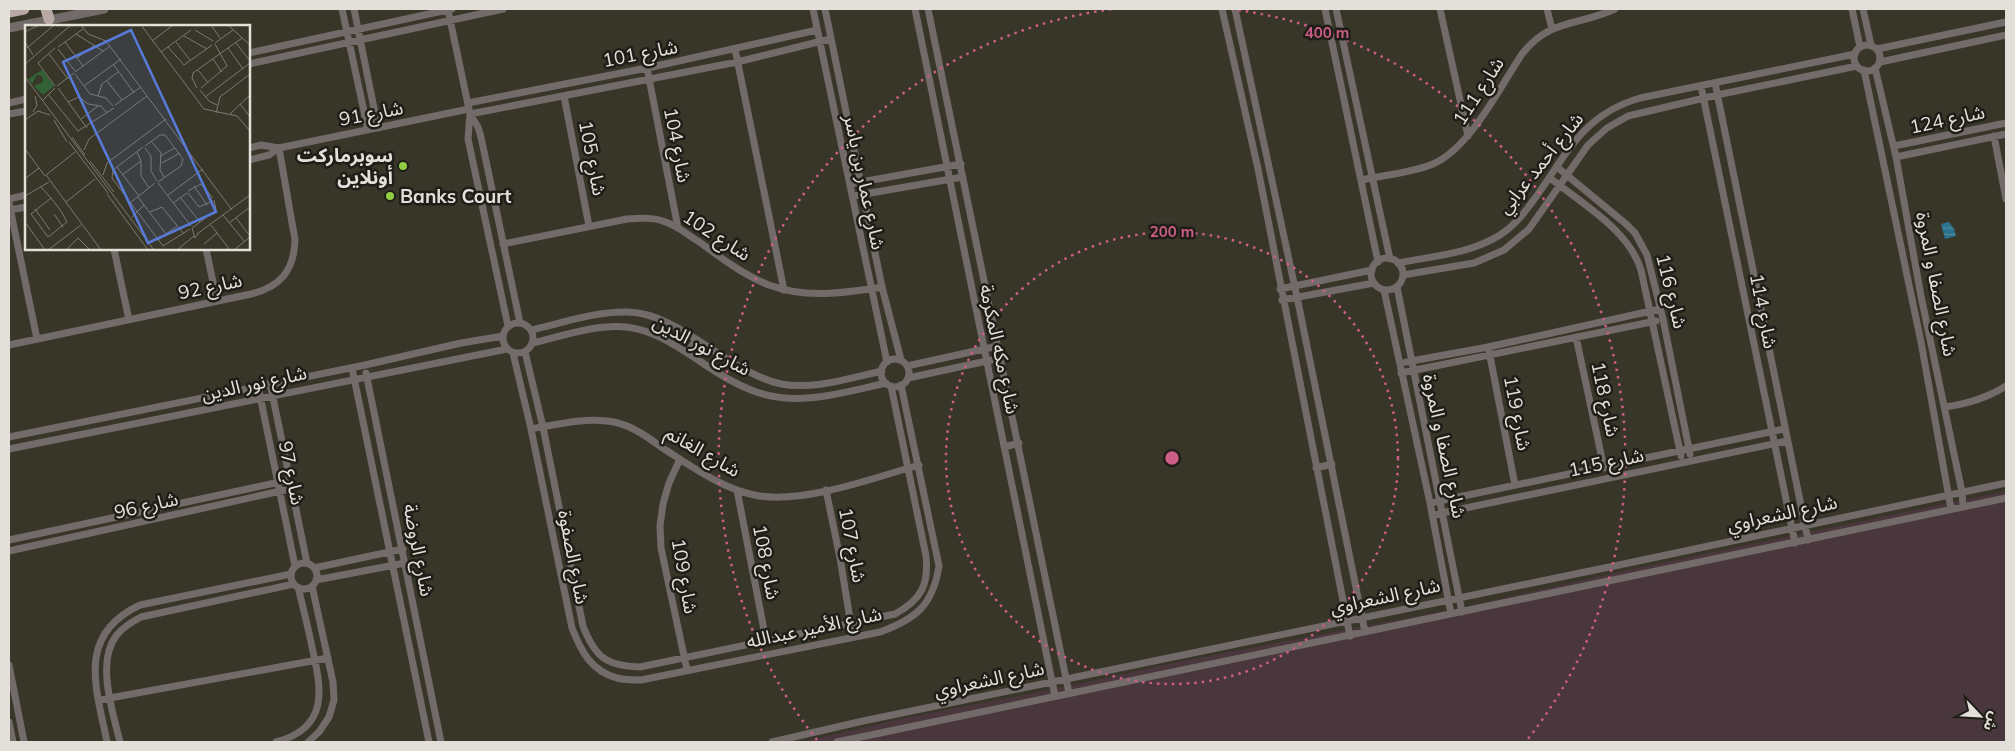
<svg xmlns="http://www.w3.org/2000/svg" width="2015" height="751" font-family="Mulish,'Noto Sans Arabic',sans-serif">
<defs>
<pattern id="water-rules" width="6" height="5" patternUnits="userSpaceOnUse" patternTransform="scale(1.25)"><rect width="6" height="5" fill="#2b728e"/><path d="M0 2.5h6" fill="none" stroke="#548ca2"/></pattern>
</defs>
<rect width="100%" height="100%" fill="#383629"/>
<path fill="#4a373e" d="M2006,491V742H802L905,718L1064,687L1182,661L1460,608L1623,571Z"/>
<path fill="url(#water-rules)" d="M1949,222L1954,229L1956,236L1945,239L1941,224Z"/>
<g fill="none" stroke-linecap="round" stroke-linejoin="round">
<path stroke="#726b69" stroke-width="7" d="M342,9L368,130
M354,9L378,128
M813,9L887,362
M825,9L882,287L901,360
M915,9L1055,696
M928,9L1069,693
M1222,9L1258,169L1350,636
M1235,9L1297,297L1365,632
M1325,9L1378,262
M1336,9L1390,259
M1440,9L1468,136
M1547,9L1552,29
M1852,9L1860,47
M1863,9L1871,45
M448,10L470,114L478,127L481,137L520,323
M1854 58a13 13 0 1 1 26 0a13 13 0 1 1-26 0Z
M735,49L784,290
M1877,49L2006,22
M249,53L452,9
M1880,62L2006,35
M249,64L503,9
M647,68L678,228
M1875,68L1896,157L1921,296L1962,492L1963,506
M1864,70L1921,342L1951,509
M1715,83L1808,540
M1701,86L1795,543
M564,96L589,226
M9,103L26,99
M468,103L652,67L817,30
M9,114L26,111
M470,114L737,62L830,39
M470,114L468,139L508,326
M1994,136L2006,199
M1894,146L2006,123
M249,148L261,145L279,148L469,109
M1896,157L2006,134
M249,160L269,155L279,148
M1557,167L1626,224L1635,233L1647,255L1663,319L1690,454
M1550,178C1581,203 1629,230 1641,270L1681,456
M1361,180C1385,175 1411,173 1433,164C1470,148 1500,87 1522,54C1550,18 1579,26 1615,9
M850,184L961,164
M853,196L963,177
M9,199L26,195
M9,203L37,339
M10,210L26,207
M503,244L627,219C641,218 655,217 668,223C679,227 688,235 698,241C720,257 743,275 769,285C806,299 844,293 882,287
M114,249L129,320
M206,249L217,301
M1371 274a16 16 0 1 1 32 0a16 16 0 1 1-32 0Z
M1398,263C1432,256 1470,254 1500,235C1517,224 1527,209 1538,194C1569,150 1585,114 1640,98L1855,54
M1403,275L1474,263L1504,250L1529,229L1588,145L1607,128L1628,116L1717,95L1857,66
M1397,287L1462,612
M1280,289L1372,270
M1384,290L1430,503L1451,614
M1282,300L1374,283
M503 338a15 15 0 1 1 30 0a15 15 0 1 1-30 0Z
M531,330C562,323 596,311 628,312C680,313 727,372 781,384C814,390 850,378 882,371
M1576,337L1604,468
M533,343C562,336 596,324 626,327C655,330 678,347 701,362C717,373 733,383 751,390C795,408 842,393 886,383
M9,345L251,294C280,287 294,271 295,240L279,148
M1489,351L1515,485
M525,352L543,427L583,626C595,657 606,666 640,667L895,614C921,600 929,585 926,556L891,386
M513,353L531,429L572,628C581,651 591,671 617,678C624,680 633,680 641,680L880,632C916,619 933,605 939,566L901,385
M687,353L696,340
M881 373a14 14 0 1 1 28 0a14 14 0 1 1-28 0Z
M1406,362L1488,347L1660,309
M907,366L998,346
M352,368L429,742
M366,373L441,742
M1401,373L1656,321
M908,378L1001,358
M270,383L307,563
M258,386L295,566
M1945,407C1967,404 1987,398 2006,386
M531,429C558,424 591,416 618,423C634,427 648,437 661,447C691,466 723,490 759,496C807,503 873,478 919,465
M9,437L365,365L461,343L503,336
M1004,447L1019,443
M9,449L507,349
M680,459L669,483L663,504L660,526L661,548L687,670
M1316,468L1332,464
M737,490L766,640
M826,490L840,558L853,637
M1430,503L1784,429
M1432,515L1787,441
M9,540L289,480
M9,551L290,489
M291 576a13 13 0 1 1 26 0a13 13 0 1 1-26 0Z
M314,568L403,549
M316,580L405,563
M9,665L24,742
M99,700L328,658
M9,722L13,742
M107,742C96,687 76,635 140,605L291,574
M120,742C113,713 96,662 116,636C123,627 132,622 141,617L294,584
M276,742C329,728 322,690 312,647C308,627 303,607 298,587
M308,742L319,732L329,717L334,700L333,682L312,586
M772,742L863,721L1619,565L2006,483
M837,742L2006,498"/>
<path stroke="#726b69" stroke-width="9" d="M9,28L104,9"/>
<path stroke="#b8a8a4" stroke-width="11" d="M46,9L49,19
M9,12L24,9"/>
</g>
<g fill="none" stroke="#cd5e87" stroke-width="2.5" stroke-dasharray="2.5 5">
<circle cx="1172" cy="458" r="226"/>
<path d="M817 740A453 453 0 0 1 1113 9M1231 9A453 453 0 0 1 1527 740"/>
</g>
<g fill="#90cd41" stroke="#1e1d17" stroke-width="2">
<circle cx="403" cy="166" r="5"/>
<circle cx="390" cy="196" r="5"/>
</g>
<g text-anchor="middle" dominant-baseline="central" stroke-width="5" stroke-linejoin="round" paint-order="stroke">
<g font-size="19" fill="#e2e0d8" stroke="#1e1d17">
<text transform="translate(640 53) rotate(-11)">شارع 101</text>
<text transform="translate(1478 91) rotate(-57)">شارع 111</text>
<text transform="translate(371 113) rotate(-11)">شارع 91</text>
<text transform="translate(1947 119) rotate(-12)">شارع 124</text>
<text transform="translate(678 145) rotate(79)">شارع 104</text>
<text transform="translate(593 158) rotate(79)">شارع 105</text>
<text transform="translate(1540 163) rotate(-51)">شارع أحمد عرابي</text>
<text transform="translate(865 182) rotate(78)">شارع عمار بن ياسر</text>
<text transform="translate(717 235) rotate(33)">شارع 102</text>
<text transform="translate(1937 284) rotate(79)">شارع الصفا و المروة</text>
<text transform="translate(210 286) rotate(-12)">شارع 92</text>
<text transform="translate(1672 291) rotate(76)">شارع 116</text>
<text transform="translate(1764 311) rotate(79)">شارع 114</text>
<text transform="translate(702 345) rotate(28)">شارع نور الدين</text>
<text transform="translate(1000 349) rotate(78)">شارع مكه المكرمة</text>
<text transform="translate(254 383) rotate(-12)">شارع نور الدين</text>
<text transform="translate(1606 399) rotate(78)">شارع 118</text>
<text transform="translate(1518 413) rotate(79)">شارع 119</text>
<text transform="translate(1445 446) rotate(78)">شارع الصفا و المروة</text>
<text transform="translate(703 451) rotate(30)">شارع الغانم</text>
<text transform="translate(1606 462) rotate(-12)">شارع 115</text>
<text transform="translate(292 473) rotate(78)">شارع 97</text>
<text transform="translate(146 505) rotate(-13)">شارع 96</text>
<text transform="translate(1782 513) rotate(-12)">شارع الشعراوي</text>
<text transform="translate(853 545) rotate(79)">شارع 107</text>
<text transform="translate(419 550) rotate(79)">شارع الروضة</text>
<text transform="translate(574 557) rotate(79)">شارع الصفوة</text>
<text transform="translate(767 562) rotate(79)">شارع 108</text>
<text transform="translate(685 576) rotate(80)">شارع 109</text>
<text transform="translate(1385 596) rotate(-12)">شارع الشعراوي</text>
<text transform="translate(814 627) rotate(-12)">شارع الأمير عبدالله</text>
<text transform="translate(989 679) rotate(-12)">شارع الشعراوي</text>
</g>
<g font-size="19" font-weight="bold" fill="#e2e0d8" stroke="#1e1d17" text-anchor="end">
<text x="393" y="155">سوبرماركت<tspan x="393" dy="22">أونلاين</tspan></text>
<text x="400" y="196" text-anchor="start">Banks Court</text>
</g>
</g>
<g transform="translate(25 25)">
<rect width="225" height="225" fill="#383629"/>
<path d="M17,45L29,61L18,70L9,61L18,57L17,51L12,50L7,59L3,54Z" fill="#326235"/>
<path fill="none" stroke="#7c7a6f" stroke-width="1" d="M56,0L63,9L81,16L207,185M116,0L179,84L212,91L225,106M186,0L195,13M203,0L225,20M170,5L188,16M0,7L14,0M51,9L78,26M159,11L182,24M127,16L148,0M0,17L8,30M40,17L58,41M151,17L165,35M190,18L208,5M211,18L225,36M33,22L58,4M143,22L159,40L187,20M2,23L29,0M203,23L218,44M33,24L50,46M136,27L166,5M24,29L43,54M52,33L70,20M188,34L197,47M0,39L46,0M88,39L109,68M173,45L183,58M50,47L85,21M50,49L65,69L81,73L88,81M0,52L129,225M82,56L97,75M30,61L13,38L30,23M32,61L49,48M59,61L96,34M33,63L62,103M172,63L167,53L168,48L217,13M176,63L202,41L190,19M175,65L184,76L192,80M23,69L53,106L89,83M73,71L77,59L93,47M180,72L225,38M18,75L30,63M43,77L54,72L63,79L76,81L82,88M215,79L225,92M90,80L116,62M8,87L12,80L10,71M191,88L195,72L225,49M205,89L225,70M56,94L73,81M0,95L13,86L25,90M29,95L42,117M47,112L60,130M126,116L136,128L135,145L139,152M44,117L83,168M120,121L135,110H140L158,134L156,141L133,157M118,122L88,145L87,153L138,221L165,204M120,123L126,131V146L132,156M0,124L20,151M59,125L64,114L122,71M50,127L21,150L76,225M112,127L116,136V151L124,163M136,131L149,123M65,136L89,167M137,138L155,128M92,142L114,171M78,150L82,138L141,94M97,150L116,136M0,154L14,143M133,158L166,201M169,161L182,180M16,162L26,173L36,186L42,197L23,212L6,189L26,173M163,166L176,159L188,173M163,168L174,182L188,176M82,169L123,225M143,170L178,144M0,171L24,157M113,172L141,209M155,172L175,197M41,177L70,154M105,178L130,158M148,178L162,168M10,184L25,205M125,187L137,182L158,208M29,189L38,202M198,190L220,217M107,192L119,180M211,193L225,211M0,197L20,225M204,198L225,182M186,200L205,225M167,203L191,185L189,175M167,203L170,213L173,209M172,209L225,170M133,215L152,201M179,219L192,208M23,225L56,200M41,225L53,213L65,225M152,225L169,211M209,225L225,212"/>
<path fill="#587ad8" fill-opacity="0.15" stroke="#587ad8" stroke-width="2.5" d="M106,5L191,187L123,218L38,37Z"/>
<rect width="225" height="225" fill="none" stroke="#e2e0d8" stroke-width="2.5"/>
</g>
<circle cx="1172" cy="458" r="8" fill="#cd5e87" stroke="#1e1d17" stroke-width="2.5"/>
<g font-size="15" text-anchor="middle" font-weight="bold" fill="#cd5e87" stroke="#1e1d17" stroke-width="5" stroke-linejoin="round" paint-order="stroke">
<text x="1327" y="38">400 m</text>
<text x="1172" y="237">200 m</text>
</g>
<rect width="2015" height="751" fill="none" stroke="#e2e0d8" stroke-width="20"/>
<g transform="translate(1980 716) rotate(115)" stroke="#1e1d17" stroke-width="4" paint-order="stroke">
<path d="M0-4L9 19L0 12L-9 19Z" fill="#e2e0d8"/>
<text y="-8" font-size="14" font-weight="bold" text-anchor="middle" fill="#e2e0d8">ش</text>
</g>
</svg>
